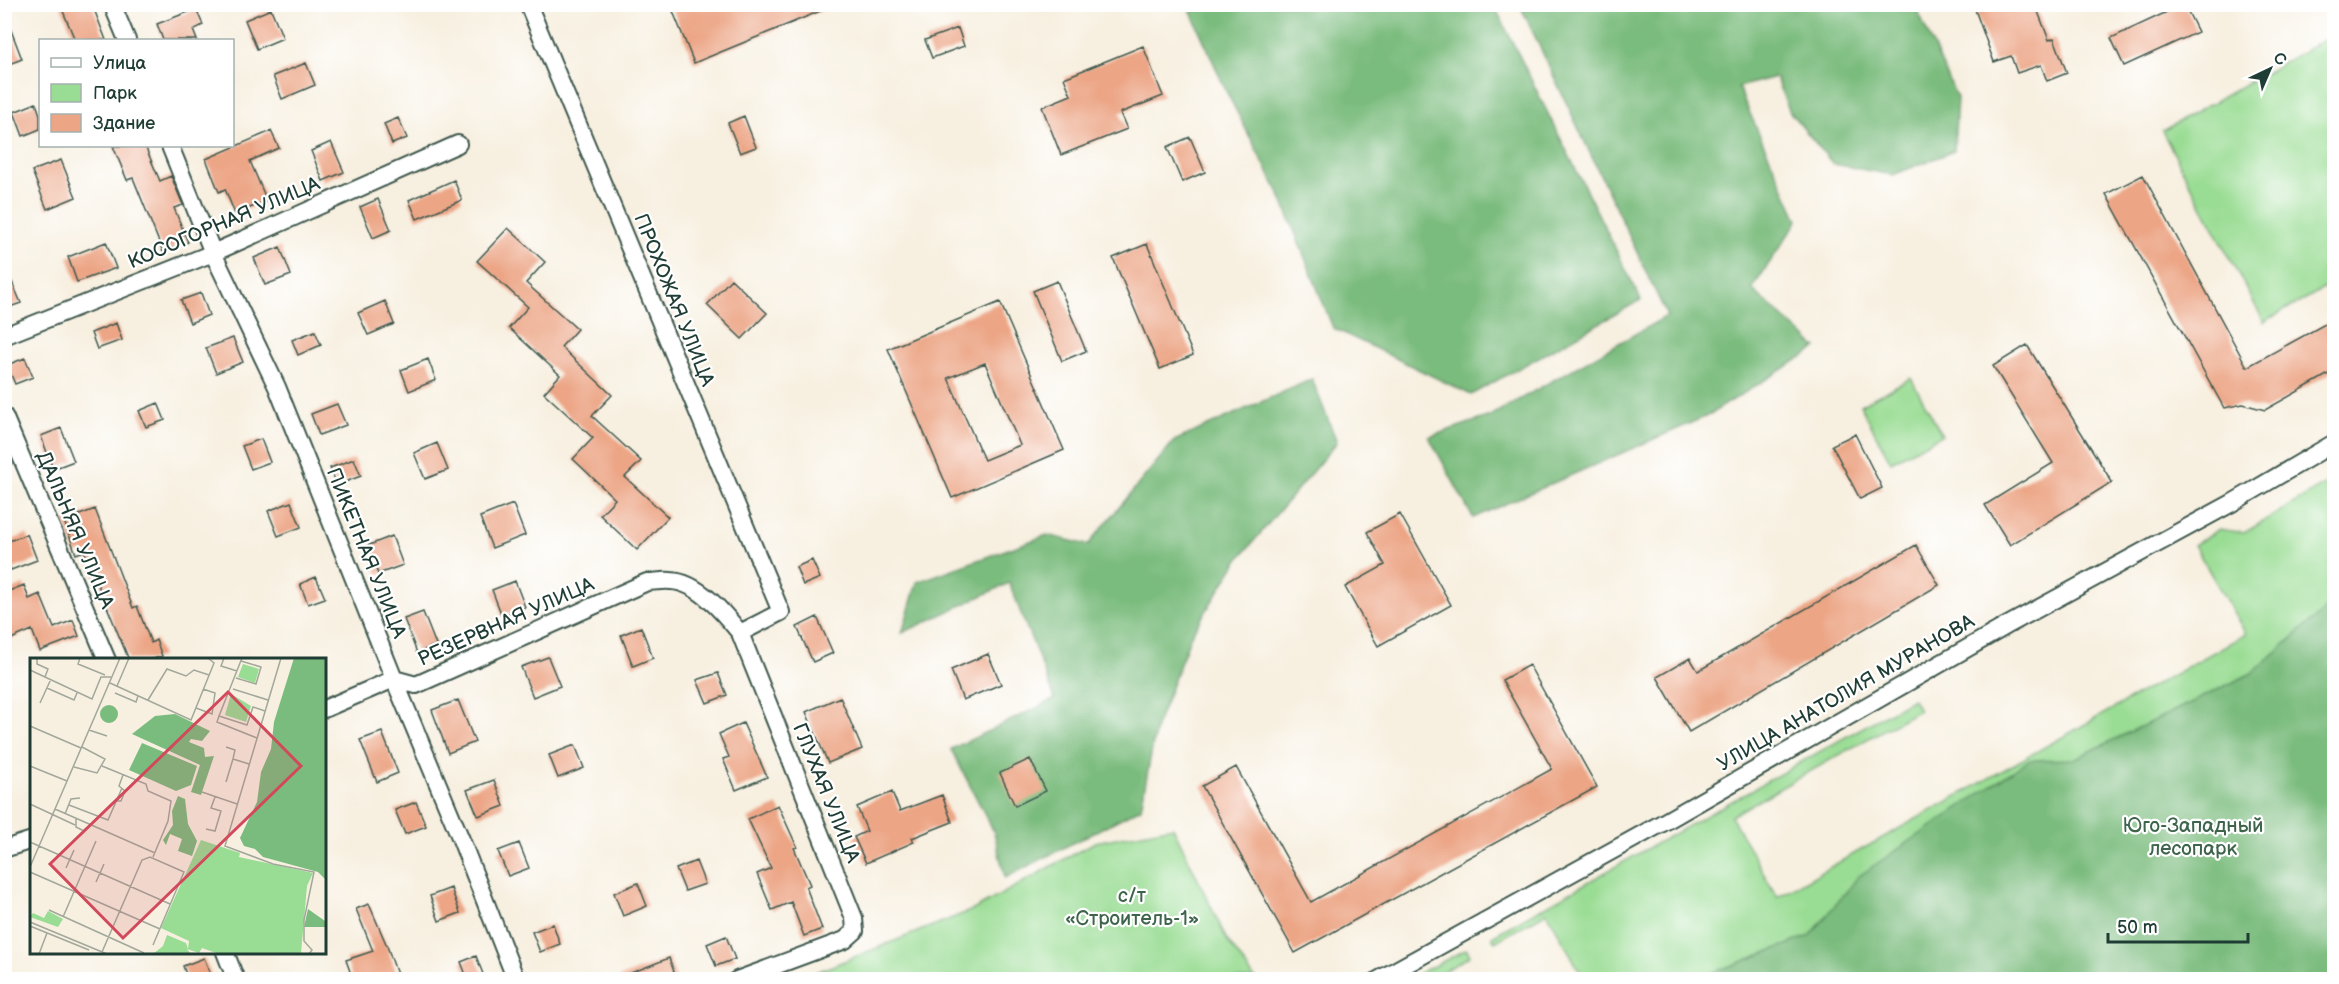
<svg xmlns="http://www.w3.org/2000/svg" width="2339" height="984" font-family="'Balsamiq Sans',sans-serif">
<rect width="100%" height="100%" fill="#fff"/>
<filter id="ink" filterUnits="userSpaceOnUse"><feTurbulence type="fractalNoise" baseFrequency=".0167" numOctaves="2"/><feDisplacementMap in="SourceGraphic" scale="12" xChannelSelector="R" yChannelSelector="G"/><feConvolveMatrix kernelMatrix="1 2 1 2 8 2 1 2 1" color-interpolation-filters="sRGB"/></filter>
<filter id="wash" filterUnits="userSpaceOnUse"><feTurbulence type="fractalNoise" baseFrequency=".008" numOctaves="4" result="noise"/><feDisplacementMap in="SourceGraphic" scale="24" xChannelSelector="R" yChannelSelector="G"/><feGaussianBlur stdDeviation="1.35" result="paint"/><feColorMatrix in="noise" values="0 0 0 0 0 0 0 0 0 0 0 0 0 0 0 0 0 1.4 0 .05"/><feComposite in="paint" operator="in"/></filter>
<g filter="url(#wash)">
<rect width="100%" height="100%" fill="#f7efdf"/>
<path fill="#99dc93" stroke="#5c8c64" stroke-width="1.5" d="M2334,34V283L2264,322L2162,131Z
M1911,378L1942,435L1891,462L1860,405Z
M2334,479V979H1584L1547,912L1495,942L1492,936L1913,699L1919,710L1731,816L1777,897L2246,634L2194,545L2219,529L2244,533Z
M1173,827L1227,940L1255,979H799L975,909L1095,842Z
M1467,949L1470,956L1431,979H1408Z"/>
<path fill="#7abc7d" stroke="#4c7c58" stroke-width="1.5" d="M1188,5H1494L1641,300L1471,395L1333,328L1280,195L1227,93Z
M1520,5H1915L1957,98L1954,151L1893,175L1833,164L1790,112L1775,77L1738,87L1798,220L1752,289L1817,348L1707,416L1473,518L1429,437L1490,416L1667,316Z
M1312,379L1337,442L1238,560L1191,635L1156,727L1141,808L1005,878L994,832L951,749L1055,699L1009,583L902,633L917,582L1047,535L1088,545L1174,441Z
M2334,602V979H1696L1810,936L1859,876L2029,760L2074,759L2252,673Z"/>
<g id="blocks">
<path fill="#eca585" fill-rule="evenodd" d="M60,4H92L106,40H75Z
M670,4H835V5L694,63Z
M1973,4H2035L2049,40L2054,38L2067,73L2047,81L2041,65L2017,73L2011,56L1994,62Z
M2184,4L2198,32L2124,66L2111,38Z
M196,9L203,25L193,30L197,40H163L157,24Z
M271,9L283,38L257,49L245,20Z
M6,17L22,59L4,66V18Z
M958,28L964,46L932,58L925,40Z
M1143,46L1163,96L1120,113L1127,129L1061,155L1042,107L1071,95L1064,78Z
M306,63L315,85L282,99L273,76Z
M36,103L40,115V129L23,136L14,112Z
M744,116L756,147L740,153L728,123Z
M398,118L407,138L392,144L384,124Z
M271,131L279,148L250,161L267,201L235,214L225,189L219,192L206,159Z
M1190,137L1205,172L1182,182L1167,147Z
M331,142L344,172L323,181L311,151Z
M113,146H145L160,181L171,176L183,205L174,208L188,242L163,252L133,178L127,180Z
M61,160L76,197L47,209L32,171Z
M2143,175L2247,367L2334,319V371L2265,410L2243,404L2224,408L2106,194Z
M454,180L462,200L417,219L409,200Z
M378,199L391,230L373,238L360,207Z
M508,228L545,262L526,283L577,329L561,347L612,395L592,416L641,461L625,477L668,517L637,550L600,515L615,499L573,459L593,438L544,393L560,375L509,328L528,307L477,261Z
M106,242L116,268L77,282L68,257Z
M1147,244L1193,355L1160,369L1113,258Z
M280,247L291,275L265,285L254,258Z
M4,263L21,303L4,309Z
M731,279L767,313L742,339L707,305Z
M1057,281L1086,351L1062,361L1033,291Z
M201,293L209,315L190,323L181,300Z
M385,301L394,324L368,335L358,313Z
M1000,302L1064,450L952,498L888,349ZM985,363L1020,445L984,460L948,378Z
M116,323L122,340L97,349L91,333Z
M315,331L321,345L298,355L292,340Z
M233,338L243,362L216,373L206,348Z
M2027,345L2112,482L2010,545L1985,505L2053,463L1993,366Z
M25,358L33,377L15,384L7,365Z
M428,359L436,380L409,391L401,370Z
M158,403L165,420L146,427L139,411Z
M337,404L346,425L319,435L311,414Z
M61,428L74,461L53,469L41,436Z
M1855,434L1882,488L1860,499L1832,445Z
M261,439L270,462L251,469L242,446Z
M437,443L448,470L425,479L414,453Z
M354,459L361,476L337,485L330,468Z
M291,502L301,527L278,536L268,511Z
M513,504L525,535L492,548L480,517Z
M95,509L133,608L137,606L151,643L156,640L162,656L151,660H129L84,551L76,554L64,521Z
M1400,514L1451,605L1378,646L1345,587L1385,565L1367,532Z
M27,534L37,560L11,570L4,553V543Z
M392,536L403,565L378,574L367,546Z
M1916,545L1939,585L1689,732L1657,677L1690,658L1698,671Z
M812,560L820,578L803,585L796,567Z
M316,577L325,598L308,604L300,584Z
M515,581L525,607L502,616L492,590Z
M24,585L29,599L40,594L54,628L73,620L79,636L40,651L32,630L4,642V593Z
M423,612L436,645L417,653L404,619Z
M817,617L833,653L813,662L797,627Z
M641,627L653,658L633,666L621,635Z
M988,654L1001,684L963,700L951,670Z
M548,657L560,686L533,697L521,667Z
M1529,665L1597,787L1295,953L1202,786L1236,767L1311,902L1552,769L1502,680Z
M718,673L727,695L707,703L697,680Z
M840,697L862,749L828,763L806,712Z
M458,700L475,742L448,753L432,710Z
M743,723L767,777L736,790L723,759L729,757L719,734Z
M382,732L398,773L377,782L360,740Z
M575,745L584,768L558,778L549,755Z
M1030,759L1046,791L1015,806L1000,773Z
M494,780L504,806L478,816L467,790Z
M892,792L900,811L942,795L952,822L912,838L914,842L866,863L854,837L867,831L857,807Z
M416,802L426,826L405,834L395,810Z
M778,805L797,847L794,848L810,885L806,887L822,929L804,936L791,902L772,910L757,874L771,868L748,819Z
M519,843L529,868L508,876L498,851Z
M696,861L705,884L685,891L676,869Z
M638,883L647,906L623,916L614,893Z
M451,888L460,913L439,921L430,896Z
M369,904L387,946L399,980H353L346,960L373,951L356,909Z
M553,924L560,944L540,952L532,932Z
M726,936L735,959L716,966L707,944Z
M476,956L483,974L468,980L461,962Z
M204,958L213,980H188L183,966Z
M669,958L677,980H618V978Z"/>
</g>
</g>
<g filter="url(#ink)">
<use href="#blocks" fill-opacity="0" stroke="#3f584e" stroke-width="1.5"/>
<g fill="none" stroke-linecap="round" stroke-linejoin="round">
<g stroke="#3f584e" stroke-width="20">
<path id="minor" d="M112,4L127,40
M528,4L781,612L740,633
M170,146L213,253L277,387L394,679L460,837L516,980
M4,336L213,253L458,144
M4,416L107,660
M324,709L394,679L416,685L647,582C655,582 663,580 671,581C698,582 724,613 740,633L854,918L855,931L845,940L737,980
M4,849L32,840
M225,952L236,980
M1378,980L1666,821L2006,626L2232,503L2334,443"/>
</g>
<use href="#minor" stroke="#fff" stroke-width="16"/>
</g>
</g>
<g text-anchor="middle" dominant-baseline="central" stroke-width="4.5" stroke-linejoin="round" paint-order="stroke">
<g font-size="20" fill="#1f3d34" stroke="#fff">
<text transform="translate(224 223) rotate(-23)">КОСОГОРНАЯ УЛИЦА</text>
<text transform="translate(674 300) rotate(68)">ПРОХОЖАЯ УЛИЦА</text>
<text transform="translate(75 530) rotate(67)">ДАЛЬНЯЯ УЛИЦА</text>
<text transform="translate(366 553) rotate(68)">ПИКЕТНАЯ УЛИЦА</text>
<text transform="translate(506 622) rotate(-24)">РЕЗЕРВНАЯ УЛИЦА</text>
<text transform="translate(1846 693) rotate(-30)">УЛИЦА АНАТОЛИЯ МУРАНОВА</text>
<text transform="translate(826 793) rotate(68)">ГЛУХАЯ УЛИЦА</text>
</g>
<g font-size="20" fill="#3e654c" stroke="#fff">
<text x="2193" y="826">Юго-Западный<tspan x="2193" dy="23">лесопарк</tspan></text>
<text x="1132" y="896">с/т<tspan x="1132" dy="23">«Строитель-1»</tspan></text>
</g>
</g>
<g transform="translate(30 658)">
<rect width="296" height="296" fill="#f7efdf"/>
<path d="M213,6L229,11L225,25L208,19ZM201,36L221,48L216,64L195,57ZM171,182L210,195L209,199L283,215L277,228L271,295H186L172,290L169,295L157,291L160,295L123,296L133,288L137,277L156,285L158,291L159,283L131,270ZM18,253L33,261L28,269L0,259L3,255L14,260Z" fill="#99dc93"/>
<path d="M264,0H295V221L288,214L233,199L225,191L214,188L210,180L227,144L231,114L241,91L244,64ZM70 56a9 9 0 1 1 18 0a9 9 0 1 1-18 0ZM145,56L180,73L172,83L161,81L159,84L174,90L175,99L184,98L171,137L161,134L170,107L102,76L125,58ZM112,85L167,108L161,127L146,133L99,112ZM148,138L155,141L158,166L167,183L162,198L148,193L152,181L140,176L136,187L133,182L143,167L142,153ZM278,251L295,263V269H274Z" fill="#7abc7d"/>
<path fill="none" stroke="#a1a89b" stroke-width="1.5" d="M7,0V6L18,11L15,19M50,0L48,6L75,17M194,0L191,8L207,13M251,0L195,188L243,206L284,214L274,262V283L282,292L279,296M0,12L62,41L71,19H81M206,20L226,26L231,9L211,3M80,25L161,62L184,5L178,0M87,28L99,0M17,30L44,42L47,35M203,31L238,42M85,35L106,44L108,38M118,42L137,11L156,18L164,12L179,17M10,45L21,21M166,50L182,56L185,35L173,31M189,58L212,0M0,68L51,90M59,72L77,78M227,80L187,64L189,58L217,67L223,49L235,53M196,89L205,92L203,101M0,108L37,123M72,108L116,126L118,133L141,143L138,163L123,199M44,109L67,115L75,101L52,89M196,124L203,101L219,106M172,134L207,146M87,143H91L95,133L89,128L93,117M0,146L45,167M39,147L78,162L92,130M25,151L125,195M35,156L41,141L50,140M46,161V169L54,173L56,170M176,171L185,173L191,153L181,150L185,139M0,184L140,246M0,209L90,0M36,210L44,192M0,214L130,271M66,224L74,206M19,252L114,295M33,259L66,183M0,264L77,296M0,268L59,292M72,294L112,202L120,199L154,214L123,287M9,296L17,275"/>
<path fill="#d1495b" fill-opacity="0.15" stroke="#d1495b" stroke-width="3" d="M198,34L271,108L93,280L20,206Z"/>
<rect width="296" height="296" fill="none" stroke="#1f3d34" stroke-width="3"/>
</g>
<rect width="2339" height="984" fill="none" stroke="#fff" stroke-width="24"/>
<rect x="39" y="39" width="195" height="108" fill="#ffffff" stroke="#a5b1ae" stroke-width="1.5"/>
<rect x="51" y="58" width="30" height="9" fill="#ffffff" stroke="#a5b1ae" stroke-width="1.5"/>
<text x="93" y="69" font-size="18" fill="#1f3d34">Улица</text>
<rect x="51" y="84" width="30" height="18" fill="#99dc93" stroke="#a5b1ae" stroke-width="1.5"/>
<text x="93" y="99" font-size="18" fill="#1f3d34">Парк</text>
<rect x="51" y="114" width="30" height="18" fill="#eca585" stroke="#a5b1ae" stroke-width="1.5"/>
<text x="93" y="129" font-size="18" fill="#1f3d34">Здание</text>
<g transform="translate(2270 69) rotate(44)" stroke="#ffffff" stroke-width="4.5" paint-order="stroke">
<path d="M0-4.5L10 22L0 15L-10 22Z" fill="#1f3d34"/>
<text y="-9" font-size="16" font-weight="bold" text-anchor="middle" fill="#1f3d34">С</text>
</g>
<path d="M2108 933v9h140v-9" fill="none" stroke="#1f3d34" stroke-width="3"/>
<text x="2117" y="933" font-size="18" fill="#1f3d34" stroke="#ffffff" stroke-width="4.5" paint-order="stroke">50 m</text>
</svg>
